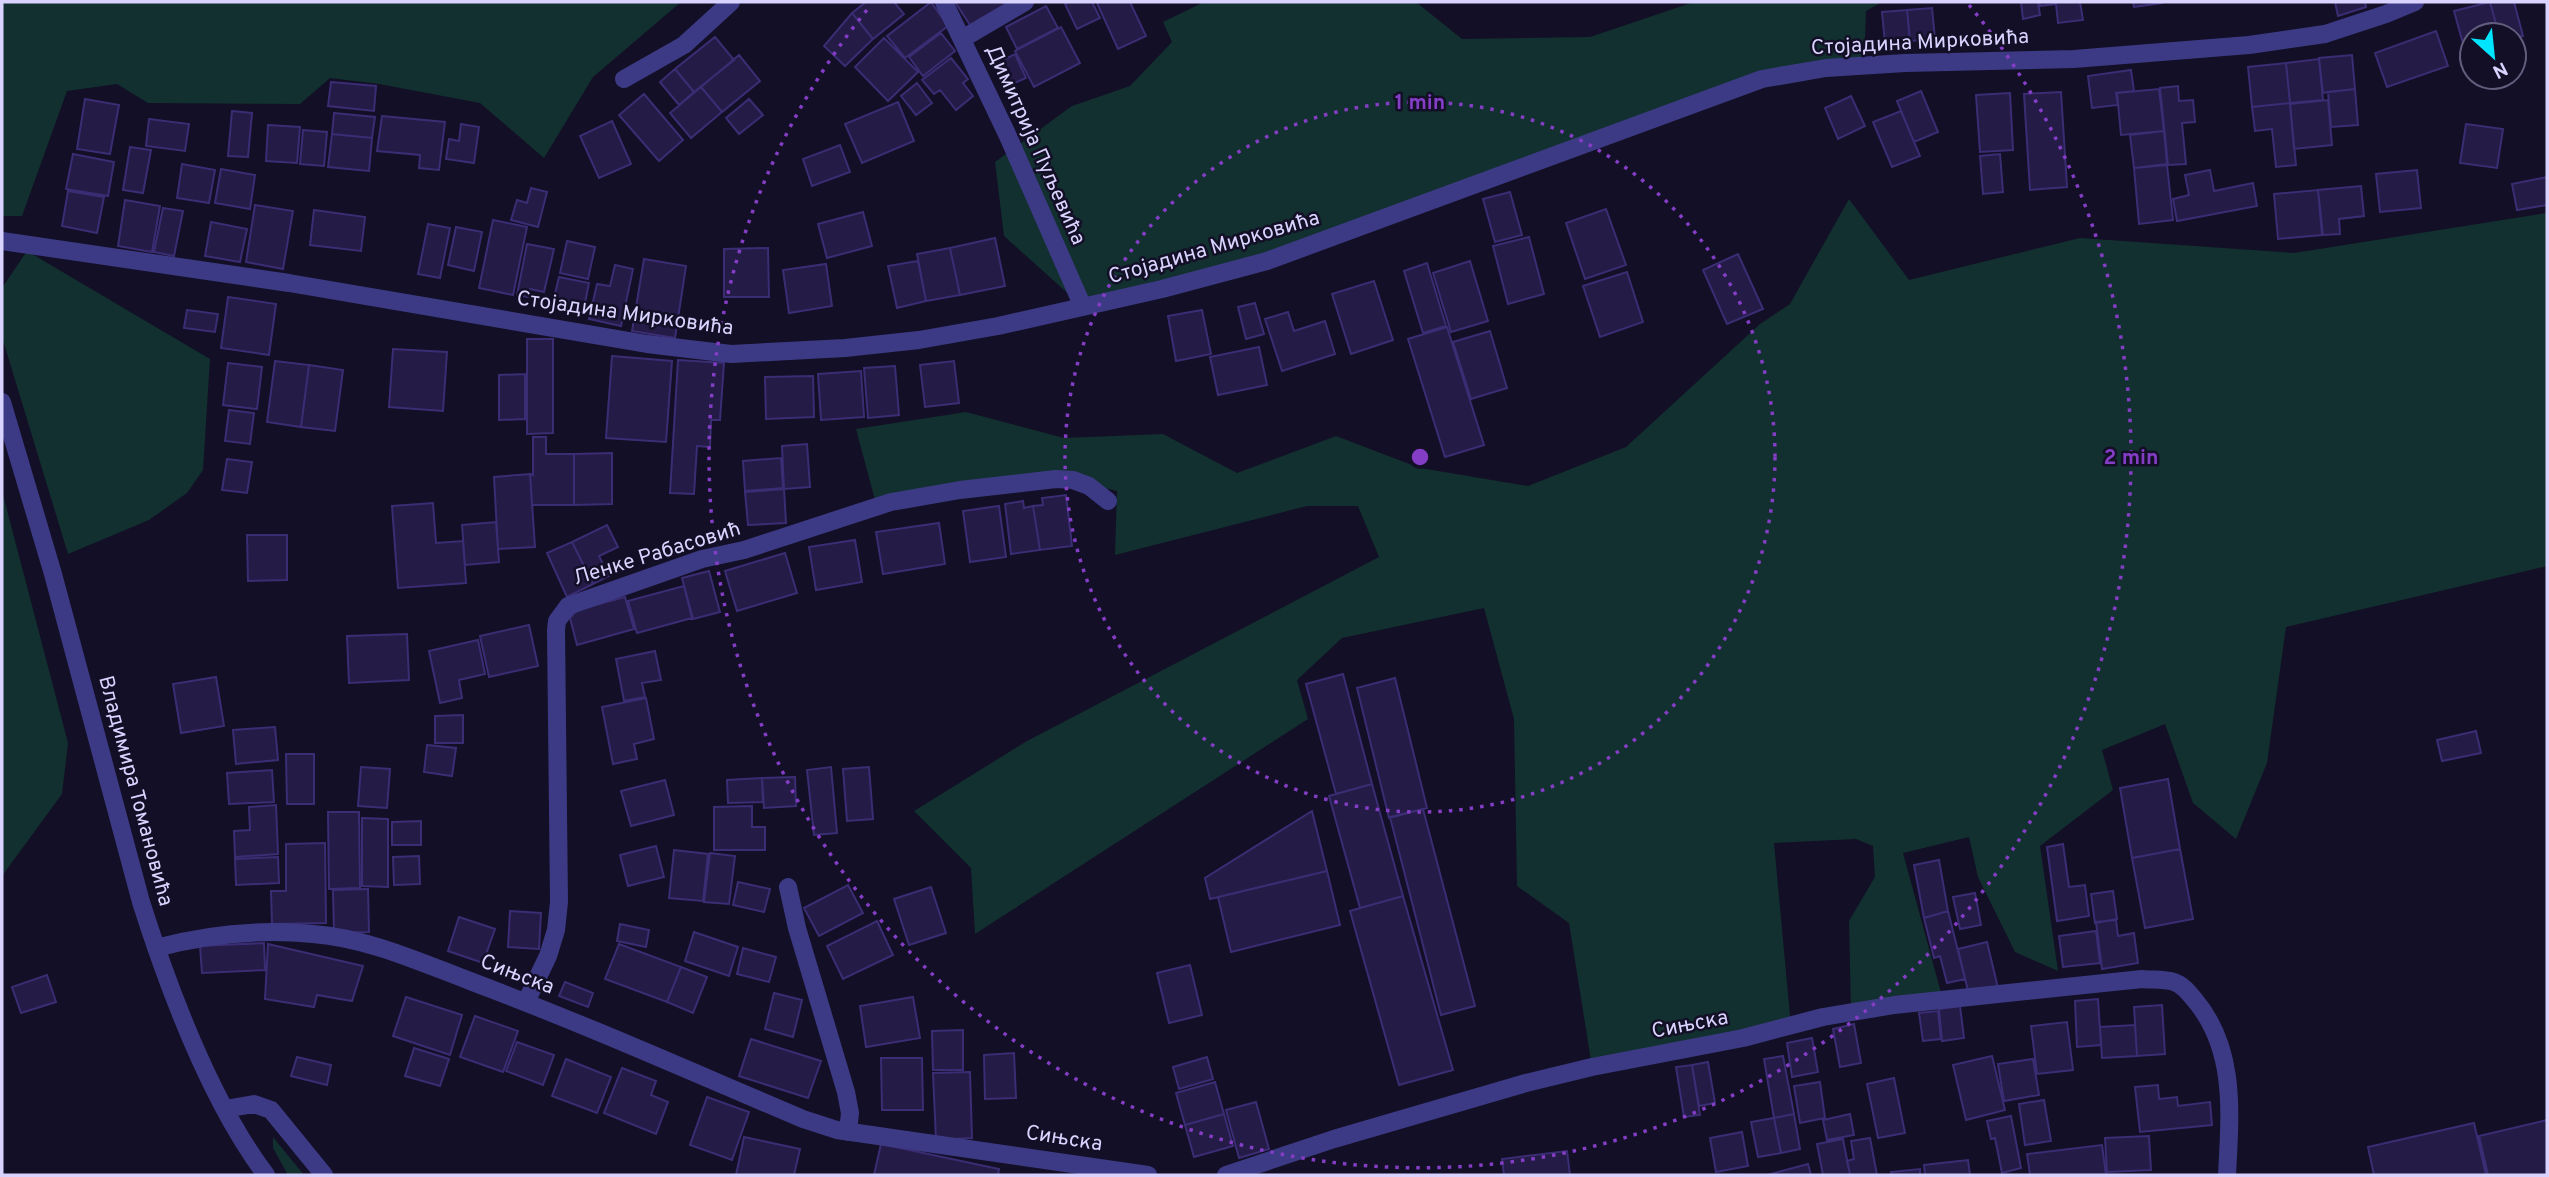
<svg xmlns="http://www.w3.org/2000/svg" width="2549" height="1177" font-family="Overpass,sans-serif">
<rect width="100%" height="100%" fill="#130f26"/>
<path fill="#12302f" d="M2,2H681L593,77L544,158L480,103L379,84L330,78L300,104L148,103L117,84L67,91L22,216H2Z
M1204,2H1416L1462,39L1590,37L1691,3L1701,2H1882L1866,11L1864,66L1762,79L1267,261L1083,307L1004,236L995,162L1072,106L1130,86L1172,42L1163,22Z
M1849,199L1909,280L2080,238L2294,253L2547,213V566L2286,627L2267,763L2236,839L2193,803L2165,724L2102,750L2113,790L2040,846L2058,971L2015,952L1978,877L1969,837L1903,853L1943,1000L1851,1011L1849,921L1875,877L1873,846L1856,839L1774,843L1791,1026L1592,1067L1569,923L1517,886L1514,719L1484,608L1342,638L1297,680L1308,719L975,934L971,868L914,811L1027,741L1379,557L1358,506H1307L1115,555L1117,491L1073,480L875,500L856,429L966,412L1064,438L1163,434L1237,473L1336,436L1420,468L1528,486L1626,447L1760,324L1790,304Z
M27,251L210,359L203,470L187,493L149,520L68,554L2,337V288Z
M2,491L68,743L62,794L2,876Z
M273,1137L304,1175H288L273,1148Z"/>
<path fill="#241b47" stroke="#3b2d73" stroke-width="2" d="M866,2H894L904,14L873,39L852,13Z
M931,2L948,26L905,58L887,36Z
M955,2H1004L1007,6L972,28Z
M1069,2H1092L1100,18L1077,29L1065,4Z
M1100,2H1130L1146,36L1118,49L1097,3Z
M2021,2H2038L2040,15L2023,19Z
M2039,2H2080L2083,20L2058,23L2056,4L2040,6Z
M2133,2H2161L2162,3L2134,7Z
M2335,2H2365L2366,7L2338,16Z
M2490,2H2514L2523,36L2514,38V35H2499Z
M2490,2L2499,35H2472V49L2465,51L2454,11Z
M1046,6L1058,28L1017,49L1006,27Z
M1932,8L1935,39L1910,41L1907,10Z
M1907,10L1910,41L1885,43L1882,12Z
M852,13L873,39L845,66L824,46Z
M1061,27L1080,63L1034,87L1015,51Z
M2436,31L2448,66L2387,87L2375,53Z
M941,33L955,51L923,76L909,57Z
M715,37L734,60L694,92L675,69Z
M884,38L918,72L888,101L855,67Z
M1015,54L1026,78L1010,85L999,62Z
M739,55L760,81L722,112L701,87Z
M2352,55L2355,89L2323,93L2319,58Z
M951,58L968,79L963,83L973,96L956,110L940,90L934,94L922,80Z
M2319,59L2323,100L2290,103L2286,63Z
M2286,63L2290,103L2252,107L2248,67Z
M675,69L694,92L679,105L660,82Z
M2131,70L2134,91L2116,93L2118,105L2092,108L2088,76Z
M331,82L376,86L374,111L328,106Z
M917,83L932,103L916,115L901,96Z
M2178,86L2179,101L2193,100L2195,122L2182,123L2186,164L2168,165L2160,88Z
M701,87L722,112L691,138L670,113Z
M2159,89L2164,131L2121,135L2117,93Z
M2355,89L2358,125L2331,127L2328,92Z
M1921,91L1938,132L1914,142L1897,101Z
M2061,92L2067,187L2030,190L2024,94Z
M2010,93L2013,150L1980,152L1976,95Z
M644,94L683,140L659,161L619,115Z
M1851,96L1865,126L1838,139L1825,108Z
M85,99L119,105L110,154L77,149Z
M749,99L763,115L739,134L726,118Z
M2328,100L2332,145L2294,149L2290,104Z
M898,102L914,141L862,163L845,124Z
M2290,103L2296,165L2276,167L2272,129L2255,131L2252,107Z
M232,111L252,113L248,157L228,156Z
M1901,111L1920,156L1892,167L1873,122Z
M334,113L375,117L372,138L332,134Z
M382,116L445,122L439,170L419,168L420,155L377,151Z
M149,119L189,124L185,151L146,146Z
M612,121L631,164L599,178L580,136Z
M461,124L479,127L474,163L446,159L449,139L459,141Z
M2466,124L2503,129L2497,168L2460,163Z
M268,125L300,127L297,163L266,161Z
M303,130L327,132L324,166L300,164Z
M2164,131L2167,164L2134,168L2130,135Z
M332,134L372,138L369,171L328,167Z
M840,145L850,172L812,186L803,159Z
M130,147L151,150L143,193L123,190Z
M73,154L114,162L108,196L66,189Z
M2000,154L2003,192L1983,194L1980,156Z
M182,164L215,170L209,203L177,198Z
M2167,165L2173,220L2139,224L2134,168Z
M221,169L255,175L250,209L215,203Z
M2210,170L2214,191L2253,183L2257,206L2177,221L2173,199L2189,195L2185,175Z
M2417,170L2421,208L2380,212L2376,174Z
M2547,177V205L2517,210L2512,184Z
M2361,186L2364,216L2339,219L2340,234L2323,235L2318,190Z
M531,188L547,192L538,227L511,220L517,200L527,203Z
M2318,190L2322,235L2278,239L2274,194Z
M68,191L104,197L97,233L62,226Z
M1510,192L1522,235L1495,242L1483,199Z
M125,200L160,206L152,252L118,246Z
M255,205L293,211L283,269L246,262Z
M163,208L183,211L174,256L154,252Z
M1606,209L1626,265L1585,279L1566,223Z
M314,210L365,217L361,251L310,245Z
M863,212L872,246L827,258L818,224Z
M493,220L527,227L513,295L479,288Z
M211,222L247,229L240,262L205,256Z
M428,224L450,228L440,278L418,274Z
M456,227L482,232L474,271L448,265Z
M1529,237L1544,294L1508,304L1493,246Z
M995,238L1005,286L960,295L950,248Z
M567,241L595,247L588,279L560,273Z
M527,244L554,249L544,292L530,289L528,297L517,295Z
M768,248L769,297H724V249Z
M950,248L960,295L926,301L917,254Z
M1738,254L1763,309L1727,324L1703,270Z
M644,259L686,266L675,338L632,331Z
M918,261L926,301L897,308L888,266Z
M1470,261L1488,321L1451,332L1433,273Z
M1427,263L1446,326L1423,333L1404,271Z
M826,264L832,306L789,313L783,270Z
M615,265L633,269L621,326L589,319L597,284L610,286Z
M1627,272L1643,322L1600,337L1583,286Z
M559,277L589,283L583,313L552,306Z
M1374,281L1393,340L1351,354L1332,294Z
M228,297L276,304L269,355L221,348Z
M1255,303L1264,334L1246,339L1238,307Z
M187,310L218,314L215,332L184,328Z
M1202,310L1211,354L1176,361L1168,316Z
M1288,312L1294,331L1325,321L1335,354L1282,371L1265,319Z
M1447,327L1484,445L1445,457L1408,339Z
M1490,331L1507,388L1471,399L1453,342Z
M527,339H553V433L527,434Z
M1259,347L1267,385L1218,395L1210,357Z
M393,349L447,352L443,411L389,407Z
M612,356L672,361L666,442L606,438Z
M678,360L724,363L720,420H711L710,447L697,446L694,494L670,493Z
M275,361L309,365L301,427L267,422Z
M954,361L959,403L925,407L920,365Z
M228,363L262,367L257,409L223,405Z
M309,365L343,370L335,431L301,427Z
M895,366L899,415L868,418L864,368Z
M861,371L864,417L821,420L818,374Z
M525,374V419L499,420V375Z
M813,376L814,417L766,419L765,377Z
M229,410L254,413L250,444L225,441Z
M533,437H546V454H574V505H532L530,474L533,475Z
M807,444L810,487L784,489L782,446Z
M612,453V504L574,505V454Z
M781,458L783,488L745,491L743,461Z
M227,459L252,462L247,493L222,490Z
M530,474L535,547L498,549L494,477Z
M784,489L786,523L748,525L745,492Z
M1066,495L1072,546L1040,550L1033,506L1043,505L1042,498Z
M1023,501L1024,508L1033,506L1040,550L1011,554L1005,504Z
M433,503L436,543L463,541L466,583L398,588L392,506Z
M999,506L1006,557L970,562L963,511Z
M496,522L499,562L465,565L462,525Z
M939,523L945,564L883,574L876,532Z
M607,525L618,547L599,556L609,576L593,584L572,542Z
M247,535H287V580L248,581Z
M855,540L862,582L816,590L809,547Z
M572,542L593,584L567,597L547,553Z
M785,553L797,593L737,611L725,571Z
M709,571L720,612L693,619L682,578Z
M684,586L692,618L637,633L628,601Z
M625,597L634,629L577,645L570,618L577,610Z
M529,625L538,666L489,677L480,636Z
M407,634L409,680L349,683L347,636Z
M478,640L485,674L459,680L462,698L440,703L429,651Z
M655,651L661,680L642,683L645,697L624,701L616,659Z
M1343,674L1372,784L1336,794L1306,684Z
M216,677L224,726L181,733L173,684Z
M1395,678L1427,808L1389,818L1357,688Z
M646,698L654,739L634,744L637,759L613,764L602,707Z
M463,715V743H435V716Z
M275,727L278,760L236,764L233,730Z
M2476,731L2481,753L2442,761L2437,740Z
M427,745L456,748L452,776L424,772Z
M286,754H314V804H287Z
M361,767L390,769L387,808L358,806Z
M831,767L837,833L814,835L807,770Z
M869,767L873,819L847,821L843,769Z
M272,770L274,802L229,804L227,773Z
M795,777L796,806L764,808L762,778Z
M762,778L763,802L728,803L727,780Z
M2168,779L2180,849L2132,858L2120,788Z
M665,780L674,815L631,826L621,791Z
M1372,784L1403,896L1360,908L1329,796Z
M276,805L278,854L235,857L234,831L250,830L249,807Z
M752,806V827H765V850H714V807Z
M1423,809L1475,1006L1441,1015L1390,817Z
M1312,811L1327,871L1210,899L1205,878Z
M328,812H359L360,888L329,889Z
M362,818L388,819V887L362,886Z
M421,821V845H392V822Z
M325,843L326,923L272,924L271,891H286V844Z
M2063,844L2069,887L2085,885L2089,916L2057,921L2047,847Z
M656,846L664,877L628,886L620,855Z
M2180,849L2193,919L2145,928L2132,858Z
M674,850L708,854L703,901L669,898Z
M710,853L735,856L729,904L704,902Z
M419,856L420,884L394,885L393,857Z
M278,857L279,883L236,885L235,859Z
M1939,860L1948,911L1924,918L1914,865Z
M1327,871L1340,925L1231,952L1218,897Z
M738,882L770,889L764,912L733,905Z
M848,885L863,913L819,936L804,908Z
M931,887L946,933L909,945L894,899Z
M368,889L369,932L334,933L333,890Z
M2113,891L2117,919L2095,923L2091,894Z
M1975,893L1981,925L1960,929L1953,897Z
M1403,896L1453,1070L1399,1085L1350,911Z
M510,911L541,913L539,949L508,947Z
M1948,911L1965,979L1947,983L1940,956L1934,958L1924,918Z
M459,917L495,929L483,963L448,951Z
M2116,920L2118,936L2134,933L2138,963L2102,969L2096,922Z
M877,921L893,955L843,979L827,946Z
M620,924L649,930L646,947L617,941Z
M2096,931L2100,963L2063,967L2059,936Z
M694,932L738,947L729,976L685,961Z
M1987,942L1998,988L1969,995L1958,949Z
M264,943L265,970L202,973L200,946Z
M268,944L363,966L352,1001L317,995L314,1007L265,999Z
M619,944L681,967L667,1002L605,979Z
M743,948L776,957L769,982L737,974Z
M1190,965L1202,1015L1169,1023L1157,973Z
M681,967L707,977L693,1013L667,1002Z
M47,975L56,1002L21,1013L12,987Z
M565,982L593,993L588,1007L559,996Z
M774,993L802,1000L793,1037L765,1029Z
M406,997L462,1015L450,1055L393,1036Z
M913,997L920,1038L866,1047L860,1006Z
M2098,999L2101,1045L2077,1047L2075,1001Z
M2162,1005L2165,1054L2137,1056L2134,1007Z
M1960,1006L1964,1038L1942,1041L1939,1009Z
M1938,1011L1941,1039L1923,1041L1919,1013Z
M475,1016L518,1031L503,1072L460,1057Z
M2067,1022L2073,1070L2037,1074L2031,1026Z
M1854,1024L1861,1063L1840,1067L1833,1029Z
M2135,1025L2137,1056L2102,1058L2100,1027Z
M963,1030V1070H933L932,1031Z
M1812,1038L1818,1072L1792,1077L1787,1043Z
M751,1039L821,1061L808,1098L739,1076Z
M517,1042L554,1055L543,1085L506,1071Z
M414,1048L449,1059L440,1086L405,1076Z
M1014,1053L1016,1098L985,1099L984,1055Z
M1783,1056L1794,1114L1774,1118L1764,1059Z
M1992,1056L2005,1110L1966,1120L1953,1065Z
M297,1057L331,1065L327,1085L291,1076Z
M1207,1057L1213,1079L1179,1089L1173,1067Z
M881,1058H922L923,1110H882Z
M566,1059L611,1077L597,1113L552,1096Z
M2033,1059L2039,1095L2004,1101L1998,1064Z
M1708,1062L1715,1103L1699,1106L1692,1065Z
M1692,1065L1700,1115L1684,1117L1676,1067Z
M622,1068L656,1081L651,1095L668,1102L656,1134L604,1113Z
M970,1072L972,1138L936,1140L933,1073Z
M1894,1078L1905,1133L1878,1138L1867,1084Z
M1215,1082L1224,1114L1185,1125L1176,1093Z
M1820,1082L1825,1118L1800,1123L1794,1086Z
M2158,1085L2159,1099L2177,1097L2178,1106L2210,1102L2212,1125L2140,1132L2135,1087Z
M707,1097L749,1112L732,1160L690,1145Z
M2044,1100L2051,1141L2025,1145L2019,1104Z
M1256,1102L1269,1149L1239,1158L1226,1110Z
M1224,1114L1233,1146L1194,1157L1185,1125Z
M1794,1114L1800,1149L1781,1153L1774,1118Z
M1850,1114L1854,1135L1827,1140L1823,1120Z
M2011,1116L2021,1168L2002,1173L1995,1138L1991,1139L1987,1121Z
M1774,1118L1781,1153L1758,1157L1751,1122Z
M2547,1120V1175H2488L2479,1136Z
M2474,1123L2486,1175H2374L2368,1147Z
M1742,1132L1748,1166L1716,1172L1710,1138Z
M2149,1136L2151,1170L2107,1172L2105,1138Z
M744,1137L800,1149L794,1175H736Z
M1870,1138L1877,1175H1850L1847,1161L1854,1159L1851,1141Z
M1843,1139L1850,1175H1823L1817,1144Z
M881,1144L999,1169L998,1175H874Z
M2102,1145L2106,1175H2030L2027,1154Z
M1567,1151L1570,1175H1504L1502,1159Z
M1968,1160L1970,1175H1925L1924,1165Z
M1808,1164L1811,1175H1767Z
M1920,1169V1175H1892L1891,1172Z"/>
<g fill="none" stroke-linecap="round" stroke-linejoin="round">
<path stroke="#3d3a85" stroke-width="18" d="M944,2L1007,134L1083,307
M962,39L1025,2
M624,79L684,45L731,2
M2,241L289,283L647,344L731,354L845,348L919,340L998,326L1162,289L1267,261L1762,79L1826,68L1905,63L2074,59L2249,45L2325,34L2386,14L2415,2
M2,402L53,574L141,902C169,990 211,1102 266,1175
M788,887L797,928L846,1092L850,1113L848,1132
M156,948C208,934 260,929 313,934C367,938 420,962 470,981C582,1023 692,1072 803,1119L837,1130L1148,1175
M526,1002L548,956L556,930L559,902L556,630L557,621L568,606L702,559L744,550L891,502L960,490L1056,479L1073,480L1089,486L1108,501
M225,1109L254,1104L271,1110L324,1175
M1226,1175L1334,1139L1526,1083L1592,1067L1743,1038L1823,1017L1894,1005L2142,979C2152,980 2165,979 2174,982C2183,985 2189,993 2194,999C2237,1049 2230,1115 2227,1175"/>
</g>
<g fill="none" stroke="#843dc5" stroke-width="3.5" stroke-dasharray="3.5 7">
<circle cx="1420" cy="457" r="355"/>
<path d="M1969 5A711 711 0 1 1 871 5"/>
</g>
<g text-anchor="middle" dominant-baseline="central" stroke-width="5" stroke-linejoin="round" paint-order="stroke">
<g font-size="21" fill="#d9d4ff" stroke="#130f26">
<text transform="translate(1920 43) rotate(-3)">Стојадина Мирковића</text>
<text transform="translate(1035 145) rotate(66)">Димитрија Пуљевића</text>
<text transform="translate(1214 248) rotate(-16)">Стојадина Мирковића</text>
<text transform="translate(625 314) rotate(8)">Стојадина Мирковића</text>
<text transform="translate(657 554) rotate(-17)">Ленке Рабасовић</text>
<text transform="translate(135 791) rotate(75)">Владимира Томановића</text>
<text transform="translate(517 975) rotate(21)">Сињска</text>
<text transform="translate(1690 1025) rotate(-11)">Сињска</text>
<text transform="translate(1064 1139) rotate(9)">Сињска</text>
</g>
</g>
<circle cx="1420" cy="457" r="10" fill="#843dc5" stroke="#130f26" stroke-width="3.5"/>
<g font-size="21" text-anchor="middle" font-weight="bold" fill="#843dc5" stroke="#130f26" stroke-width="5" stroke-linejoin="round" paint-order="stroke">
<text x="1420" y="109">1 min</text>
<text x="2131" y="464">2 min</text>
</g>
<rect width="2549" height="1177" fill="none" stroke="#d9d4ff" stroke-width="7"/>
<g transform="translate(2493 56) rotate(153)"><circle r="33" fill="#130f26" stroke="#625e7d" stroke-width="2"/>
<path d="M0-5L12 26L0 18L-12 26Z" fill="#00e5ff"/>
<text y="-10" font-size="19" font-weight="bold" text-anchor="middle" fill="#d9d4ff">N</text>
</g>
</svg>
